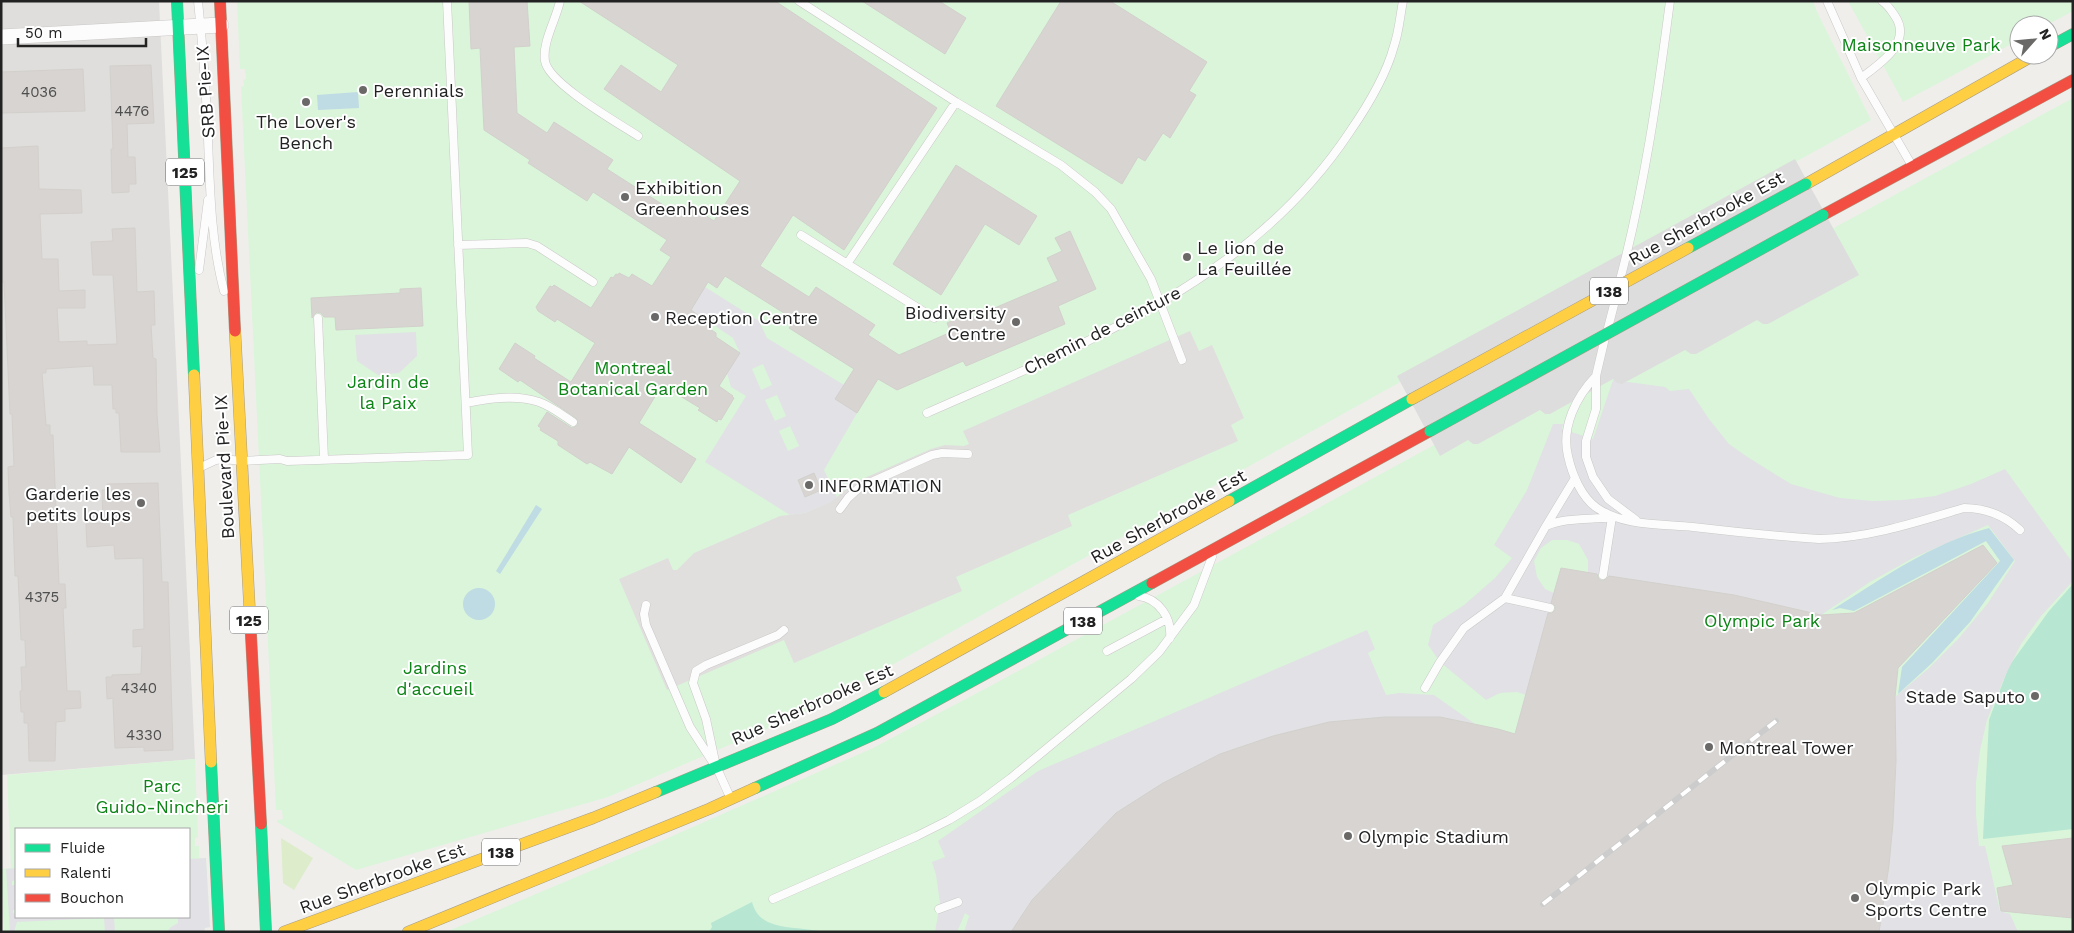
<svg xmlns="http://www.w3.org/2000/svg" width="2074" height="933" font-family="'Work Sans',sans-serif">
<rect width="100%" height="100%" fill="#f0eeeb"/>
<path fill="#dfdedc" d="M1,1H159L195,759L1,775Z"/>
<path fill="#ddeccb" d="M281,838L313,858L294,890L283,883Z"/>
<path fill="#daf5da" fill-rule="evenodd" d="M237,1H1813L1817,12L1871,120L813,709L608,797L356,870L277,822V820L283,819L282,810H276L241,87L244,86L243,80L246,79L245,69H240Z
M1848,1H2073V11L2047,25H2019V40L1903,102Z
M2073,98V932H446L652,845L873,748L996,683Z
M195,759L198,837L195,838V846H199V858H206L210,927L205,928L204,932H4L1,869L11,868L7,775ZM16,829H189V917H16Z"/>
<path fill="#b7e6d2" d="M2073,584V829L1983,839L1989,720L2009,666L2049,611Z
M752,902C760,933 795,925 822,932H709L712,927L711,923Z"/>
<path fill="#e0dfde" d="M1190,331L1199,351L1212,345L1244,418L1231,425L1238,441L1068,515L1072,526L956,577L962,591L794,663L784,640L667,690L619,579L668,558L673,570H677L694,553L780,516L805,513L819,507L837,497L853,483L931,449L945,445L964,446L969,444L963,431Z"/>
<path fill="#e2e1e5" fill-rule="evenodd" d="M705,287L759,321L767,338L844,385L835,399L857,413L824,470L837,497L829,503L805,513L790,515L705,462L746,396L731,387L727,373L740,353L733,338L691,310ZM763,364L772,385L761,390L752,369ZM777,395L786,416L775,421L765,400ZM790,426L799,446L788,451L779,431ZM814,473L821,490L805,497L798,481Z
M416,332L417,356L399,373L378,375L357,361L355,335Z
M1613,380L1665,387L1670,391L1689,389L1709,419L1729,444L1746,456L1791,484L1840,498L1873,501L1903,500L1935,496L1971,484L2005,469L2073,563V581L2041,616L2021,644L2006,674L1987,720L1980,750L1976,782V815L1979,846H1985L2000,911L2010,914L2018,932H1879L1889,865L1893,823L1896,761L1895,697L1928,669L1959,638L1988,603L2015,561L1988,525L1913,558L1870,582L1821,615L1734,595L1588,573V560L1579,544L1567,540H1552L1541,548L1534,561L1537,577L1545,589L1554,593L1526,695L1517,692L1500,693L1486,700L1440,662L1428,645L1433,625L1464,605L1495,578L1512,558L1494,545L1527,490L1553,424H1563L1562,429L1593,439Z
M1367,630L1375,649L1368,653L1386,695L1399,693L1434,695L1475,724L1440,717H1385L1329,722L1273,736L1220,754L1163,783L1116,813L1032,900L1011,932H964L969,916L965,913L957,932H935L940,903L936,875L932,862L945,857L938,841L1038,771Z
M206,858L210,927L205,928L204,932H167L171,927L178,923V917H189V859Z
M16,868V880L12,881V885H16V910H13V913L16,914V917H135L114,918L115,932H105L104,918L17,922L14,932H10L6,869Z"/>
<path fill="#bfdbe3" d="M358,92L359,108L318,110L317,95Z
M536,505L542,509L500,574L496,571Z
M1989,528L2014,560L1970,622L1932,663L1898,694L1902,667L2000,561L1986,541L1854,611L1840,608L1832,610C1883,578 1930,544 1989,528Z
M463 604a16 16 0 1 1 32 0a16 16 0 1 1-32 0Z"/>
<path fill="#dedddd" d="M1795,159L1859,275L1768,324H1763L1757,320L1696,354H1691L1685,350L1622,384L1617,383L1613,379L1550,414H1545L1540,410L1478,444H1473L1468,440L1440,456L1397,376Z"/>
<path fill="#d7d4d2" stroke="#d3d0cc" d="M469,1H527L530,46L514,47L517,113L547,133L554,122L613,160L607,169L682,217L690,205L714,221L740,181L604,89L621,65L661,92L678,65L579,1H775L937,108L844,250L793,215L760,266L809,297L816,287L875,325L868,335L899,355L951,332L947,323L969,313L971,318L1058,281L1047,258L1062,251L1055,238L1070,231L1096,289L1058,306L1065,324L966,366L963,361L897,390L878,379L857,413L835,399L854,369L789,328L795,320L725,276L717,288L708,282L691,310L709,323L707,327L716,333V337L740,353L719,386L733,396L732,397L734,398L721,420L718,419L717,422L698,410L700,408L662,385L639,423L696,459L681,483L629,447L612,474L590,462L587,464L558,445V441L540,430L541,428L538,426L547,412L572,428L578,425L576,418L520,380L518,382L499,369L515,343L535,356L534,358L571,382L595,343L557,319L555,322L538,311L536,307L550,286L552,287L554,285L591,308L611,277L613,278L616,274L618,275L619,273L629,278L632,274L652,286L671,257L660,250L667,240L593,192L587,201L528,163L530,160L484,130L480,48L471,49Z
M862,1H939L966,18L945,54Z
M1061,1H1110L1207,62L1189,91L1196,95L1170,138L1163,133L1145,161L1138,157L1122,184L996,106Z
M151,65L154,123L127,124L128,157H135L136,184H129V192L112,193L111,149H113L110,66Z
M83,69L85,111L1,113V72Z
M38,146L39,189L81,190L82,213L40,214L42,259H58L59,291L85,290V308H57L59,342L87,341V345L117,344L113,275H93L91,242L113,241L112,229L135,228L137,292L154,291L155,325H151L153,358L156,359L157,415L160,452H121L119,413H116V409H113L112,385H94L93,366L46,369V373H42L46,425H50V435H53L59,584H65L66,608H63L67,691H80L81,708L65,709V721L56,722L55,761H29L28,723H24V712H21L20,691H22L21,667H26L25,640H21L18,576H15L13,517H11L9,493L8,467L14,466L12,414H10L4,282H1V148Z
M956,165L1037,216L1019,245L985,224L941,295L893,264Z
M421,288L423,326L336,330L335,317H324L321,313L317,312L312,318L311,298L400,293V289Z
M814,473L821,490L805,497L798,480Z
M158,483L162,582H168L173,750L144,751V747L115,748L113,702V698L107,699L106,677H112V675L141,674L142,646L133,647V630L144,629L143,558L115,559L114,545L87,547L86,524L103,523L102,490H107V484Z
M1983,545L1997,563L1898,668L1895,697L1896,761L1893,823L1889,865L1879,932H1011L1032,900L1116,813L1163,783L1220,754L1273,736L1329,722L1385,717H1440L1498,729L1515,734L1548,613H1552L1555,610V606L1551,603L1561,568L1597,574L1599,579L1603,581L1609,576L1734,595L1821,615L1854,613Z
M2073,838V918L2001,911L1997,888L2013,885L2002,846Z"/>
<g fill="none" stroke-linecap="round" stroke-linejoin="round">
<g stroke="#c9c8c7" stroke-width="9">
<path id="lane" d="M198,1C202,39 205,78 207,116C210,174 209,235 224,291
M560,1C556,20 542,42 545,61C548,83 618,123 638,136
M799,1L956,102L1061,165L1095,192L1111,209L1151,279L1182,360
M1827,1L1861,78L1911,164
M1861,78C1879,64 1913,43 1895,16C1891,10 1888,5 1882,1
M801,235L934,318
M458,245L527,243L537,246L593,282
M847,264L956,102
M199,270L208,200
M1620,280C1644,189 1658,94 1670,1
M318,318L324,459
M1608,328L1617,293
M1604,342L1596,376V409L1586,441V457L1593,477L1608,499L1636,520
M1596,376C1576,397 1561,427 1568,456C1572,474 1581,497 1597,508C1623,526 1662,524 1693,527C1735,532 1777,536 1819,539C1869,538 1917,522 1964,508C1986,508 2004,515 2020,530
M466,403C489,398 516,394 539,402C551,406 562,415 573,422
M927,413C1085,343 1249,283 1349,133C1367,107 1386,76 1394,46C1399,32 1400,16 1403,1
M201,467L216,460L224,459L241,461L280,459L287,461L468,455L447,1
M840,509L848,498L860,487L932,455L942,453L968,454
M1546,526L1575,478
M1139,596C1159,599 1172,618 1170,638
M1505,598L1550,608
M646,605L644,614L646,625L690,727L714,764
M1107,651L1167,619
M1425,688L1440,662L1464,628L1505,598L1546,526C1567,517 1590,520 1612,517L1603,575
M730,797L716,766L706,719L693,683L696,671L706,665L778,635L784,630
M773,899L917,836L949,820L980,801L1011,778L1131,679L1159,652L1194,605L1212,557
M939,909L958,902"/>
</g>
<g stroke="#c9c8c7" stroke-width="16">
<path id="street" d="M1,37L221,25"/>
</g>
<g stroke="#a79c86" stroke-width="12">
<path id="fast" d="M177,1L194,375
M2049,47L2073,34
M1229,501L1412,399
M211,762L219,932
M755,788L877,733L1152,583
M656,792L832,719L884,692
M261,824L266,932"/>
</g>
<g stroke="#a79c86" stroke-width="12">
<path id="slow" d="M1806,184L2034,55
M235,331L250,617
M194,375L211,762
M884,692L1229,501
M284,932L593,818L656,792
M408,932L709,809L755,788"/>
</g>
<g stroke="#a79c86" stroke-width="12">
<path id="jam" d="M220,1L235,331
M1823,215L2073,80
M1152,583L1430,431
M250,617L261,824"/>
</g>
<use href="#lane" stroke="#fdfcfc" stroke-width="8"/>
<use href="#street" stroke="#fdfcfc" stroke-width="15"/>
<use href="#fast" stroke="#16e098" stroke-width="11"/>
<use href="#slow" stroke="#ffcf43" stroke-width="11"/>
<use href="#jam" stroke="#f24e42" stroke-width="11"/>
<g stroke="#ccc" stroke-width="5.5">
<path id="rail" d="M1543,904L1776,721"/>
</g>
<use href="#rail" stroke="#fff" stroke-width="4" stroke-dasharray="11" stroke-linecap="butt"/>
<g stroke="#a79c86" stroke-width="12" stroke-linecap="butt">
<path id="fast-bridge" d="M1688,248L1806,184
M1430,431L1823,215"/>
</g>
<g stroke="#a79c86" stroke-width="12" stroke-linecap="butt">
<path id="slow-bridge" d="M1412,399L1688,248"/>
</g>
<use href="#fast-bridge" stroke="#16e098" stroke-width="11"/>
<use href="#slow-bridge" stroke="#ffcf43" stroke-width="11"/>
</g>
<g fill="#6a6968" stroke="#fff" stroke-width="2">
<circle cx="363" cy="90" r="5"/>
<circle cx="306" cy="102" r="5"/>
<circle cx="625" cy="197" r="5"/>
<circle cx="1187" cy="257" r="5"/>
<circle cx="655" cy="317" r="5"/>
<circle cx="1016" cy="322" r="5"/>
<circle cx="809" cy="485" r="5"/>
<circle cx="141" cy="503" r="5"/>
<circle cx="2035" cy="696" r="5"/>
<circle cx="1709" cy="747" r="5"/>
<circle cx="1348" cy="836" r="5"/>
<circle cx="1855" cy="898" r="5"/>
</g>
<g text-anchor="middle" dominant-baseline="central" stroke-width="4" stroke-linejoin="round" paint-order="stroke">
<g font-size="15" fill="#4f4e4e">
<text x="39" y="92">4036</text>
<text x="132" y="111">4476</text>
<text x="42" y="597">4375</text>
<text x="139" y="688">4340</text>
<text x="144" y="735">4330</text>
</g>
<g fill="#fff" stroke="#646464" stroke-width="1">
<rect x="166" y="158.5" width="38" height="27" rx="4"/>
<rect x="1590" y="277.5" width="38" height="27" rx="4"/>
<rect x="230" y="606.5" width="38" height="27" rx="4"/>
<rect x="1064" y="607.5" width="38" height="27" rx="4"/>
<rect x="482" y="838.5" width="38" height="27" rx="4"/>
</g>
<g font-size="16" font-weight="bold" fill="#222">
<text x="185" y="172">125</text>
<text x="1609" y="291">138</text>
<text x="249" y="620">125</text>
<text x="1083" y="621">138</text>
<text x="501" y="852">138</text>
</g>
<g font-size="18" fill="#0c8416" stroke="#fff">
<text x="1921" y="44">Maisonneuve Park</text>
<text x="633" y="367">Montreal<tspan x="633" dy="21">Botanical Garden</tspan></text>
<text x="388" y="381">Jardin de<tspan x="388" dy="21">la Paix</tspan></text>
<text x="1762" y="620">Olympic Park</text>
<text x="435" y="667">Jardins<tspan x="435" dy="21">d'accueil</tspan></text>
<text x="162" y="785">Parc<tspan x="162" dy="21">Guido-Nincheri</tspan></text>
</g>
<g font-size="18" fill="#222" stroke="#fff" text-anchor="start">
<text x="373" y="90">Perennials</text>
<text x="306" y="121" text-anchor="middle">The Lover's<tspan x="306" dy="21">Bench</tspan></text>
<text x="635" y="187">Exhibition<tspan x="635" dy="21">Greenhouses</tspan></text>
<text x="1197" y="247">Le lion de<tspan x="1197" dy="21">La Feuillée</tspan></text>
<text x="1006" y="312" text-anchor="end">Biodiversity<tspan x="1006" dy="21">Centre</tspan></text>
<text x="665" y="317">Reception Centre</text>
<text x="819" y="485">INFORMATION</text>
<text x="131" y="493" text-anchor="end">Garderie les<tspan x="131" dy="21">petits loups</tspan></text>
<text x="2025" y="696" text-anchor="end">Stade Saputo</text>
<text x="1719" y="747">Montreal Tower</text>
<text x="1358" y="836">Olympic Stadium</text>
<text x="1865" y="888">Olympic Park<tspan x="1865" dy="21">Sports Centre</tspan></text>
</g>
<g font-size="18" fill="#222" stroke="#fff">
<text transform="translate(205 92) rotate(-94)">SRB Pie-IX</text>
<text transform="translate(1706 218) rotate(-29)">Rue Sherbrooke Est</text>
<text transform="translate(1102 330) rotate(-27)">Chemin de ceinture</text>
<text transform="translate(224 467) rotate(-93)">Boulevard Pie-IX</text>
<text transform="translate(1168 516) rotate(-29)">Rue Sherbrooke Est</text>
<text transform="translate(812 704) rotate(-24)">Rue Sherbrooke Est</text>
<text transform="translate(382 878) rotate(-20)">Rue Sherbrooke Est</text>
</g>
</g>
<rect width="2074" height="933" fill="none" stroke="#222222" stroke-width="5"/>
<rect x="15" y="828" width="175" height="90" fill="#ffffff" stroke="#a7a7a7"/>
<rect x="25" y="844" width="25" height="8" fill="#16e098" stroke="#a7a7a7"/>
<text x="60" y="853" font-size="15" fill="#222222">Fluide</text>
<rect x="25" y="869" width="25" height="8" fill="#ffcf43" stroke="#a7a7a7"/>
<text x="60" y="878" font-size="15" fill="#222222">Ralenti</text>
<rect x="25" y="894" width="25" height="8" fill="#f24e42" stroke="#a7a7a7"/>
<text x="60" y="903" font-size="15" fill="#222222">Bouchon</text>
<g transform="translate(2034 40) rotate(63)"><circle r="24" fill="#ffffff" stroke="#a7a7a7"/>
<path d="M0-4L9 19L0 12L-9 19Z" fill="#6a6968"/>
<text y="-8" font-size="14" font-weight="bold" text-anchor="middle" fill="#222222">N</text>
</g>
<path d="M18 38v8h128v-8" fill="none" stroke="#222222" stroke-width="2.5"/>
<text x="25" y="38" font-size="15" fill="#222222" stroke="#ffffff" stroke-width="4" paint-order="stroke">50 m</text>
</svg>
